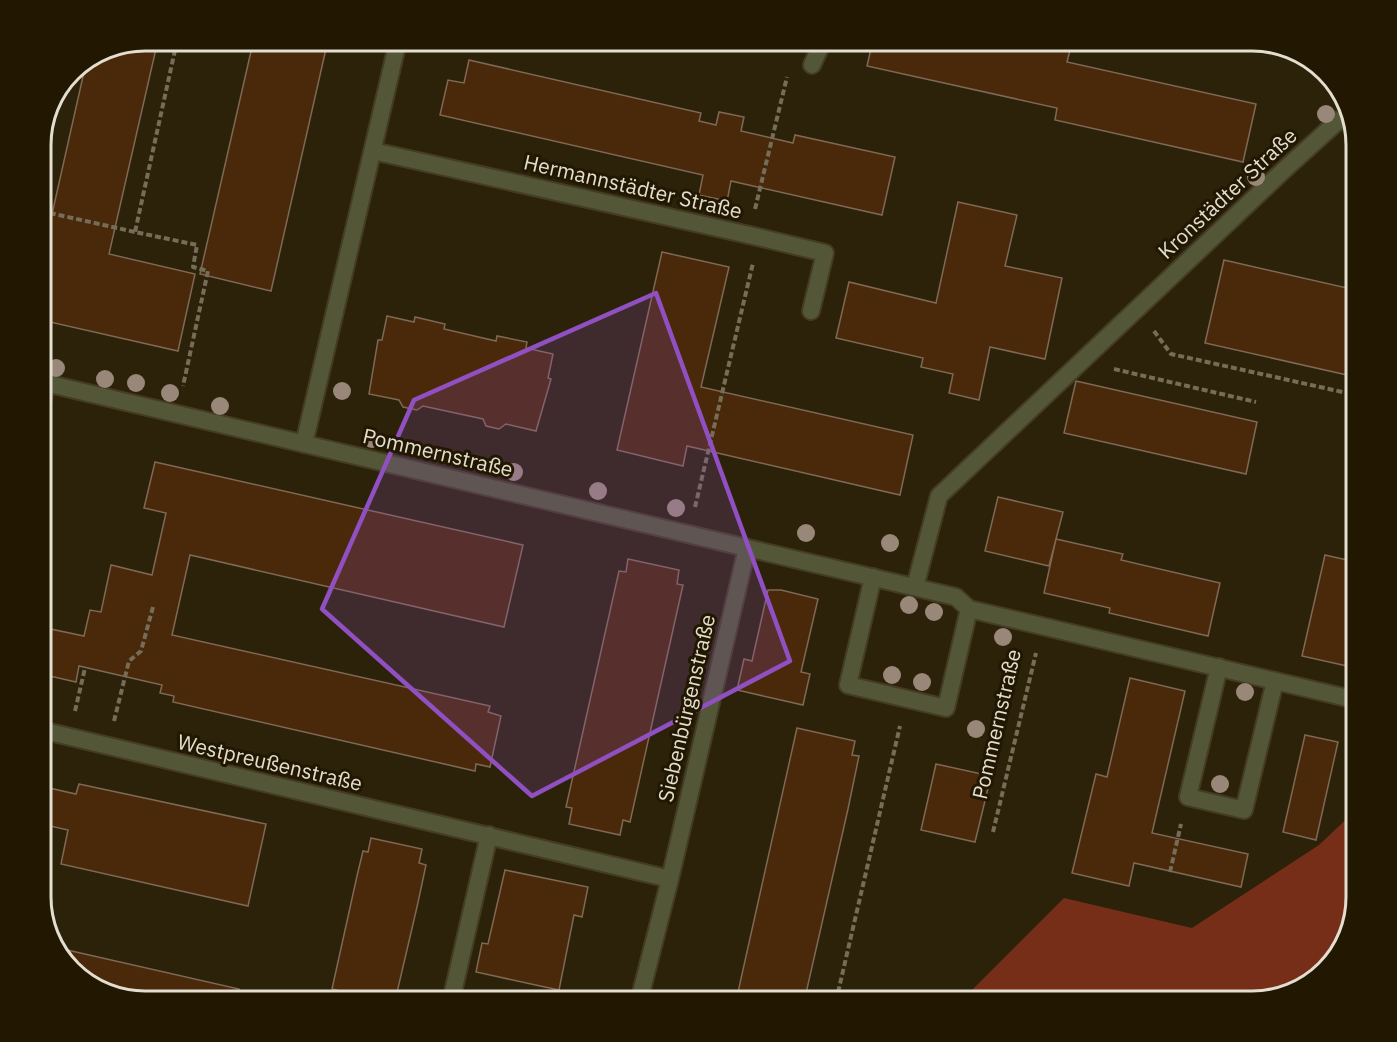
<svg xmlns="http://www.w3.org/2000/svg" width="1397" height="1042" font-family="'IBM Plex Sans',sans-serif">
<rect width="100%" height="100%" fill="#2b2209"/>
<path fill="#762e19" d="M1356,810V897L1335,961L1298,991L1252,1001H961L1064,898L1192,928L1319,845Z"/>
<path fill="#492909" stroke="#7f6855" stroke-width="1.5" d="M145,40H158L109,254L195,274L178,351L41,320V263L86,63Z
M264,40H328L271,291L200,274L252,47L262,49Z
M873,40H1026L1070,50L1067,62L1256,104L1243,162L1055,120L1057,108L867,66Z
M469,60L701,113L699,121L716,125L719,112L744,117L741,131L793,143L795,135L895,157L882,215L731,181L727,201L699,195L703,175L440,115L448,80L464,83Z
M958,202L1017,215L1005,266L1062,278L1045,359L990,347L979,400L949,393L953,374L921,367L923,358L836,338L849,282L936,303Z
M662,252L729,267L701,387L913,435L900,495L687,446L683,466L617,450Z
M1224,260L1356,290V377L1205,343Z
M387,316L414,322L415,317L445,324L444,329L496,341L497,336L527,342L526,348L553,354L548,378L551,379L536,431L506,424L499,429L486,426L483,419L423,406L417,410L403,407L399,400L369,394L378,340H382Z
M1076,381L1257,422L1246,474L1064,433Z
M155,462L523,545L504,627L190,555L172,635L490,706L488,712L501,716L490,767L476,764L475,771L173,702L174,696L160,693L162,685L79,666L76,682L41,674V627L84,636L90,610L101,612L111,565L152,575L166,513L144,508Z
M998,497L1063,512L1049,566L985,551Z
M1056,539L1123,554L1121,560L1220,583L1208,636L1109,613L1110,608L1044,593Z
M1325,555L1356,562V668L1302,656Z
M628,559L679,570L677,584L683,585L630,822L623,820L620,835L569,824L572,808L566,807L619,571L626,572Z
M768,590H781L818,599L801,672L810,674L803,705L737,690L744,659L752,661Z
M1130,678L1185,691L1152,833L1248,854L1241,887L1134,863L1129,886L1072,873L1096,774L1107,777Z
M797,728L855,741L852,755L859,756L848,809L804,1002L736,1001Z
M1305,735L1338,742L1316,840L1283,832Z
M936,764L991,776L975,842L921,830Z
M79,784L266,824L248,906L61,864L68,830L41,824L49,788L76,794Z
M371,838L422,849L419,863L426,865L417,907L395,1001H334L337,990L332,989L357,876L363,851L368,852Z
M505,870L588,887L582,917L574,915L559,990L476,972L482,943L488,944Z
M54,947L239,989L238,1001H145L81,980Z"/>
<g fill="none" stroke-linecap="round" stroke-linejoin="round">
<g stroke="#453c25" stroke-width="20">
<path id="service" d="M812,65L823,41
M391,71L398,41
M749,235L825,253L811,311
M873,577L848,685L946,708L969,609
M1219,667L1188,797L1244,810L1275,681"/>
</g>
<g stroke="#453c25" stroke-width="20">
<path id="minor" d="M373,151L749,235
M41,382L956,597L969,609L1356,700
M41,408L46,383
M304,444L391,71
M915,587L939,496L1285,169L1339,120L1351,122
M41,730L670,879L747,548
M451,1001L489,835
M639,1001L670,879"/>
</g>
<path stroke="#756d58" stroke-width="4" stroke-dasharray="6 3" stroke-linecap="butt" d="M177,41L135,232L197,245L193,267L208,271L183,386
M755,209L787,77
M41,211L135,232
M1154,331L1171,354L1356,395
M1114,369L1256,402
M695,507L753,263
M75,711L85,668
M114,721L129,661L141,651L153,607
M993,832L1036,653
M1170,872L1181,824
M836,1001L900,726"/>
<use href="#service" stroke="#535737" stroke-width="16"/>
<use href="#minor" stroke="#535737" stroke-width="16"/>
</g>
<g fill="#998879">
<circle cx="1326" cy="114" r="9"/>
<circle cx="1256" cy="177" r="9"/>
<circle cx="56" cy="368" r="9"/>
<circle cx="105" cy="379" r="9"/>
<circle cx="136" cy="383" r="9"/>
<circle cx="342" cy="391" r="9"/>
<circle cx="170" cy="393" r="9"/>
<circle cx="220" cy="406" r="9"/>
<circle cx="372" cy="439" r="9"/>
<circle cx="514" cy="472" r="9"/>
<circle cx="598" cy="491" r="9"/>
<circle cx="676" cy="508" r="9"/>
<circle cx="806" cy="533" r="9"/>
<circle cx="890" cy="543" r="9"/>
<circle cx="909" cy="605" r="9"/>
<circle cx="934" cy="612" r="9"/>
<circle cx="1003" cy="637" r="9"/>
<circle cx="892" cy="675" r="9"/>
<circle cx="922" cy="682" r="9"/>
<circle cx="1245" cy="692" r="9"/>
<circle cx="976" cy="729" r="9"/>
<circle cx="1220" cy="784" r="9"/>
</g>
<path fill="#9050c2" fill-opacity="0.2" stroke="#9050c2" stroke-width="4.5" stroke-linejoin="round" d="M656,293L790,661L532,796L322,609L414,400Z"/>
<g text-anchor="middle" dominant-baseline="central" stroke-width="6" stroke-linejoin="round" paint-order="stroke">
<g font-size="21" fill="#e4ded0" stroke="#221802">
<text transform="translate(633 186) rotate(13)">Hermannstädter Straße</text>
<text transform="translate(1227 193) rotate(-43)">Kronstädter Straße</text>
<text transform="translate(438 452) rotate(13)">Pommernstraße</text>
<text transform="translate(686 708) rotate(-77)">Siebenbürgenstraße</text>
<text transform="translate(996 724) rotate(-77)">Pommernstraße</text>
<text transform="translate(270 762) rotate(13)">Westpreußenstraße</text>
</g>
</g>
<path d="M0 0H1397V1042H0ZM145 51H1252A94 94 0 0 1 1346 145V897A94 94 0 0 1 1252 991H145A94 94 0 0 1 51 897V145A94 94 0 0 1 145 51Z" fill="#221802" fill-rule="evenodd"/>
<path fill="none" stroke="#e4ded0" stroke-width="3" d="M145 51H1252A94 94 0 0 1 1346 145V897A94 94 0 0 1 1252 991H145A94 94 0 0 1 51 897V145A94 94 0 0 1 145 51Z"/>
</svg>
